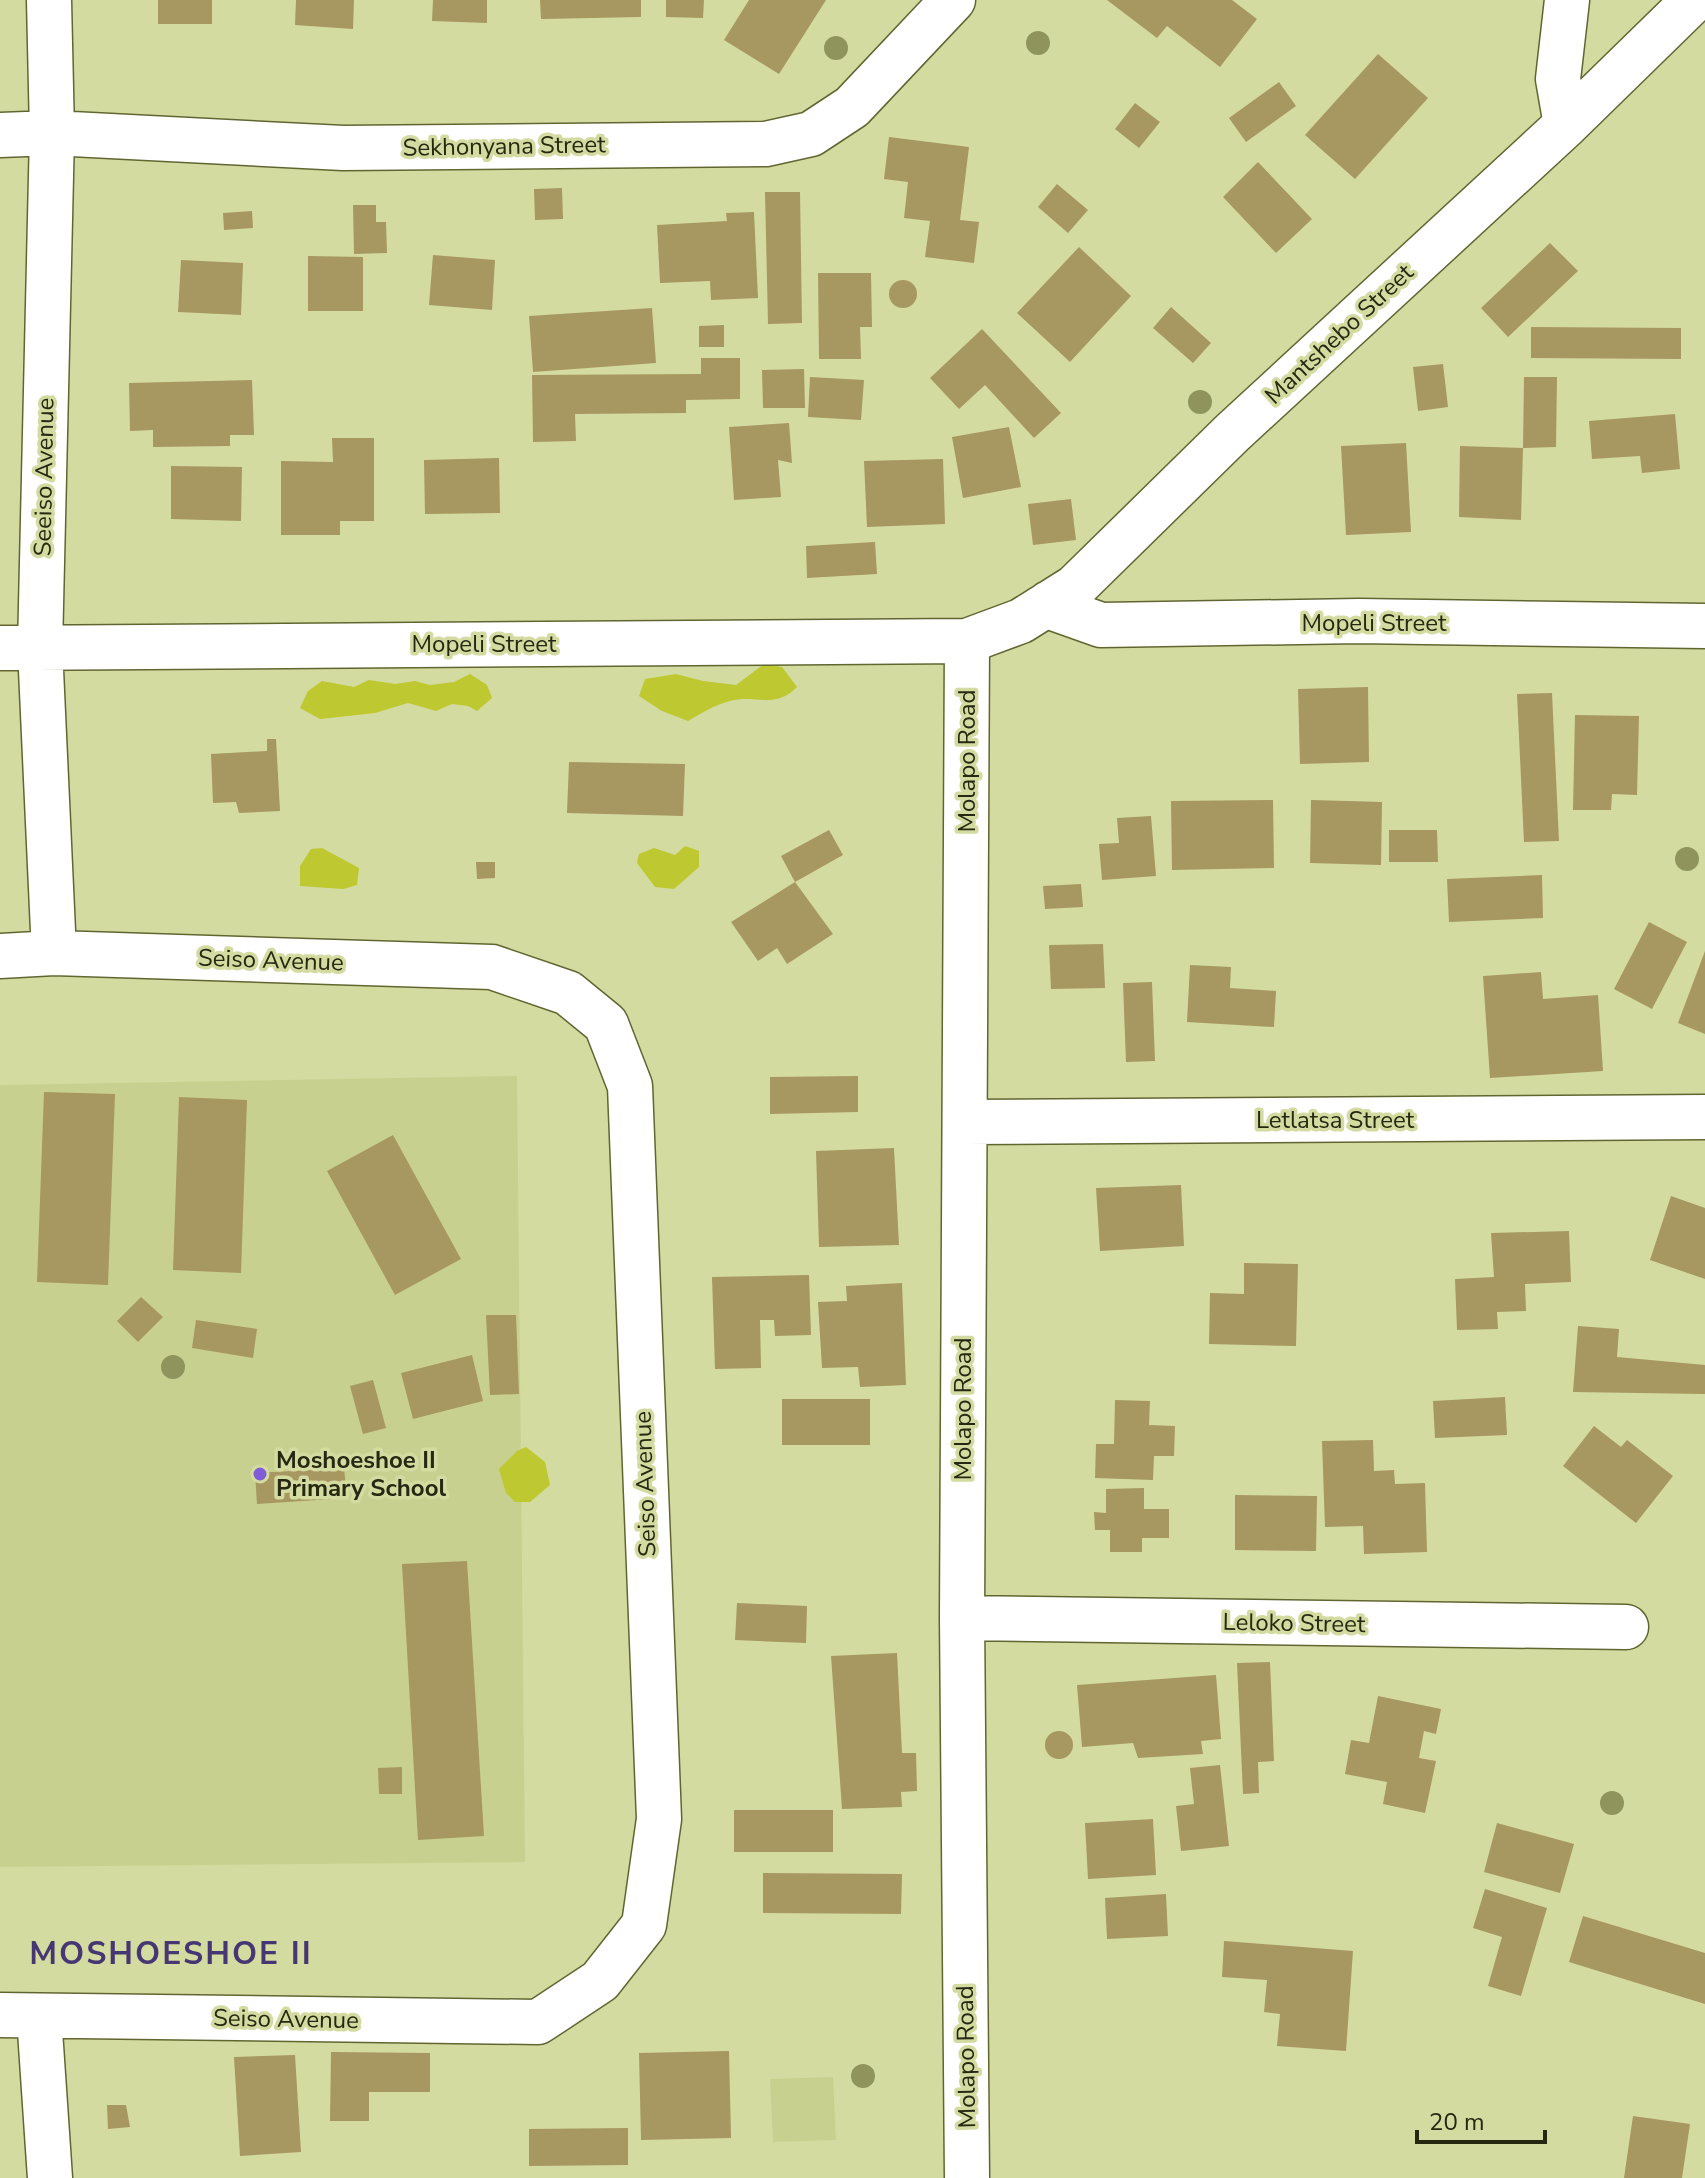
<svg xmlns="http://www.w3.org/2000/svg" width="1705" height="2178" font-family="'Nunito Sans',sans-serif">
<rect width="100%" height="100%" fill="#d4dba1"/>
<path fill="#c8d08f" d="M517,1076L525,1862L0,1867V1085Z
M833,2077L836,2140L773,2142L770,2079Z"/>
<path fill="#bec830" d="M764,664L782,667L797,687C774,710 757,694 730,701C714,705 702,713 688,721L662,711L639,696L645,679L676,674L703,681L736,685Z
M470,674L487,685L492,698L477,711L468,706L452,704L436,711L408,703L375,713L320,719L300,708L308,691L322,681L354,687L369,680L395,684L415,681L430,685L454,682Z
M685,846L699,851V867L674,889L655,887L637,863L639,854L654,848L675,855Z
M322,848L359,868L357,885L343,889L300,886V866L311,849Z
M526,1447L545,1462L550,1485L530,1502H515L506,1493L499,1469L517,1451Z"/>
<path fill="#a79760" d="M158,0H212V24H158Z
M296,0H354L353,29L295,25Z
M433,0H487V23L432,21Z
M540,0H641V17L541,19Z
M666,0H704L703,18L666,17Z
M749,0H826L779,74L724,40Z
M1107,0H1232L1257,19L1220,67L1167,26L1157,38Z
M1378,54L1428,98L1355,179L1305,135Z
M1279,82L1296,106L1246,142L1229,118Z
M1135,103L1160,122L1139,148L1115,129Z
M889,137L969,147L960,220L979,222L974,263L925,257L930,221L904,218L908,182L884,179Z
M1258,162L1312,219L1276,253L1223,197Z
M1057,184L1088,210L1068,233L1038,207Z
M562,188L563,219L535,220L534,189Z
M765,192H800L802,323L768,324Z
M353,205H376V222H386L387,253L354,254Z
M252,211L253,228L224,230L223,213Z
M754,212L758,298L711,300L710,281L660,283L657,225L727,221L726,213Z
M1550,243L1578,271L1508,337L1481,308Z
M1079,247L1131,296L1070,362L1017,313Z
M433,255L495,260L492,310L429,305Z
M308,256L363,257V311H308Z
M181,260L243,263L241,315L178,312Z
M818,273H871L872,327H860L861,359H819Z
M889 294a14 14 0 1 1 28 0a14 14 0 1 1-28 0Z
M1171,307L1211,343L1193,363L1153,328Z
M652,308L656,363L533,372L529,316Z
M724,325V347H699V326Z
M1531,327L1681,328V359L1531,358Z
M982,329L1061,413L1034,438L985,385L959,409L930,378Z
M701,358H740V399L686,400V413L575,414L576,441L533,442L532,375L701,374Z
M1443,364L1448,407L1418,411L1413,367Z
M804,369L805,408H763L762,370Z
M810,377L864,380L861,420L808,417Z
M1524,377H1557L1556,447L1523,448Z
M252,380L254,435H230V446L153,447V430L130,431L129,383Z
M1675,414L1680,469L1642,473L1640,456L1592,459L1589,421Z
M789,423L792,463L778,460L781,497L734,500L729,427Z
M1009,427L1021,487L963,498L952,437Z
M332,438H374V521H340V535H281V461L333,462Z
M1406,443L1411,532L1346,535L1341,446Z
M1460,446L1523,448L1521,520L1459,517Z
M499,458L500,513L425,514L424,460Z
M943,459L945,524L867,527L864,461Z
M171,466L242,467L241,521L171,519Z
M1071,499L1076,540L1033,545L1028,504Z
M875,542L877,574L807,578L806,546Z
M1368,687L1369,762L1300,764L1298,689Z
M1552,693L1559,841L1524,842L1517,694Z
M1575,715L1639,716L1637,795L1612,794L1611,810H1573Z
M267,739H276L280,811L239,813L236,802L213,803L211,754L267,751Z
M569,762L685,764L683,816L567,813Z
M1273,800L1274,868L1172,870L1171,801Z
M1311,800L1382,802L1381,865L1310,863Z
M1151,816L1156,876L1102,880L1099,844L1119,843L1117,818Z
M829,830L843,855L795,882L781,856Z
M1389,830H1437L1438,862H1389Z
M476,862H495V878L477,879Z
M1542,875L1543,918L1449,922L1447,879Z
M795,882L833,934L787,964L777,948L758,961L731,922Z
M1081,884L1083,907L1045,909L1043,886Z
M1649,922L1687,942L1652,1009L1614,989Z
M1103,944L1105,988L1051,989L1049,945Z
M1705,951V1034L1678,1023Z
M1190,965L1231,967L1230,988L1276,991L1274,1027L1187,1022Z
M1541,972L1543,999L1598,995L1603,1071L1490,1078L1483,976Z
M1152,982L1155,1061L1126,1062L1123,983Z
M858,1076V1112L770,1114V1077Z
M44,1092L115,1094L108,1285L37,1282Z
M179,1097L247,1100L241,1273L173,1270Z
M393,1135L461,1259L395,1295L327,1171Z
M894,1148L899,1245L819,1247L816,1151Z
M1181,1185L1184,1246L1100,1251L1096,1188Z
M1671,1196L1705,1208V1279L1650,1260Z
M1569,1231L1571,1282L1525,1284L1526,1311L1497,1312L1498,1329L1457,1330L1455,1279L1494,1277L1491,1233Z
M1244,1263L1298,1264L1296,1346L1209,1344L1210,1293L1244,1294Z
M809,1275L811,1335L775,1336L774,1320H760L761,1368L715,1369L712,1277Z
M902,1283L906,1385L860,1387L858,1367L822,1368L818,1302L847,1301L846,1286Z
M141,1297L163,1317L138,1342L117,1321Z
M486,1315H516L519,1394L490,1395Z
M196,1320L257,1329L253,1358L192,1348Z
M1578,1326L1619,1329L1617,1357L1705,1365V1394L1573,1392Z
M472,1355L483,1401L413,1419L401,1373Z
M373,1380L386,1428L363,1434L350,1386Z
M1505,1397L1507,1435L1435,1438L1433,1401Z
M782,1399H870V1445H782Z
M1115,1400L1150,1401L1149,1425L1175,1426L1174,1456H1154L1153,1480L1095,1478L1096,1444H1114Z
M1594,1426L1621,1447L1627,1440L1673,1476L1636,1523L1563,1466Z
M1373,1440L1374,1471L1394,1470L1395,1484L1425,1483L1427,1552L1364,1554L1363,1526L1325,1527L1322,1441Z
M344,1468L347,1498L257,1504L255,1473Z
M1144,1488V1509H1169V1538H1142V1552H1110V1530H1095L1094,1512L1106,1513V1489Z
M1235,1495L1317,1496L1316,1551L1235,1550Z
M467,1561L484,1836L418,1840L402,1564Z
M737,1603L807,1606L806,1643L735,1640Z
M897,1653L902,1753H916L917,1791L901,1792L902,1807L842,1809L831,1656Z
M1270,1662L1274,1761L1258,1762L1259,1793L1243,1794L1237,1663Z
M1216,1675L1221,1739L1201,1741L1203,1754L1138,1758L1133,1743L1082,1747L1077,1685Z
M1378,1696L1441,1709L1436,1734L1424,1731L1419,1758L1436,1761L1425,1813L1383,1804L1387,1782L1345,1774L1351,1740L1369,1743Z
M1045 1745a14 14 0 1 1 28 0a14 14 0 1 1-28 0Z
M1220,1765L1229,1846L1181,1851L1176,1806L1194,1804L1190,1768Z
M402,1767V1794H379L378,1768Z
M734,1810H833V1852H734Z
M1153,1819L1156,1875L1088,1879L1085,1823Z
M1497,1823L1574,1844L1560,1893L1484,1872Z
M763,1873L902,1874L901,1914L763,1913Z
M1485,1889L1547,1908L1521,1996L1488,1986L1502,1937L1473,1928Z
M1166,1894L1168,1936L1107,1939L1105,1898Z
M1583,1916L1705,1953V2004L1569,1962Z
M1224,1941L1353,1951L1346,2051L1277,2046L1280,2014L1264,2012L1267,1980L1222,1977Z
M729,2051L731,2138L641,2140L639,2053Z
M331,2052L430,2053V2092H369V2121H330Z
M295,2055L301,2152L240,2156L234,2057Z
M107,2105H126L130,2127L108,2129Z
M1633,2116L1690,2124L1682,2178H1624Z
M628,2128V2165L529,2166V2129Z"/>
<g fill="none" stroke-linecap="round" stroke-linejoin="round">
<g stroke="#616631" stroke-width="47">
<path id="minor" d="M49,0L52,133L40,648L54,953
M1566,125L1558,79L1567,0
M0,135L52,133L343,148L766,144L811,134L852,107L953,0
M1049,603L1056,609L1101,625L1359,621L1705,626
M0,648L967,641L1021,621L1075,587L1232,433L1566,125L1694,0
M0,956L54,953L492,967L568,993L606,1024L630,1086L659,1819L644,1925L600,1981L538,2022L0,2015
M965,1122L1705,1117
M962,1618L1626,1627
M39,2016L50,2178
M967,2178L962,1618L967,641"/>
</g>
<use href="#minor" stroke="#fff" stroke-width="44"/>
</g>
<g fill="#8e945b">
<circle cx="1038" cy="43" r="12"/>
<circle cx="836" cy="48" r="12"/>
<circle cx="1200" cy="402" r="12"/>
<circle cx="1687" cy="859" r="12"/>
<circle cx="173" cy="1367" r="12"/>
<circle cx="1612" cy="1803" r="12"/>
<circle cx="863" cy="2076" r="12"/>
</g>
<circle fill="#805cd6" stroke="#d4dba1" stroke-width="3" cx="260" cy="1474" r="8"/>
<g text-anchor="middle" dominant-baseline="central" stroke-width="7" stroke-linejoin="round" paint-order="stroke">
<g font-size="24" fill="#262811" stroke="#d4dba1">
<text transform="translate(504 146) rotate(-1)">Sekhonyana Street</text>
<text transform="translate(1339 334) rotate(-43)">Mantshebo Street</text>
<text transform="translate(44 477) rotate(-89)">Seeiso Avenue</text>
<text x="1374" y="623">Mopeli Street</text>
<text x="484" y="644">Mopeli Street</text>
<text transform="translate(967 761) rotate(-90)">Molapo Road</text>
<text transform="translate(271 960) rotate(2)">Seiso Avenue</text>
<text x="1335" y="1120">Letlatsa Street</text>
<text transform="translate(963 1409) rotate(-90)">Molapo Road</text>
<text transform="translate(645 1484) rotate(-92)">Seiso Avenue</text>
<text transform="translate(1294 1623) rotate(1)">Leloko Street</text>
<text transform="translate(286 2019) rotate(1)">Seiso Avenue</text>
<text transform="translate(966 2057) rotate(-91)">Molapo Road</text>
</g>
<g font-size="24" font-weight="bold" fill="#262811" stroke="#d4dba1" text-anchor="start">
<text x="276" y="1460">Moshoeshoe II<tspan x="276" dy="28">Primary School</tspan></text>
</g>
<g font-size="32" font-weight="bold" letter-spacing="2" fill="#463672" stroke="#d4dba1">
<text x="171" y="1953">MOSHOESHOE II</text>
</g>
</g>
<path d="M1417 2130v12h128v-12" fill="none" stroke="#262811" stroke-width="4"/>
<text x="1429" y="2130" font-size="24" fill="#262811" stroke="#d4dba1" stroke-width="6" paint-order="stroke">20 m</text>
</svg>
